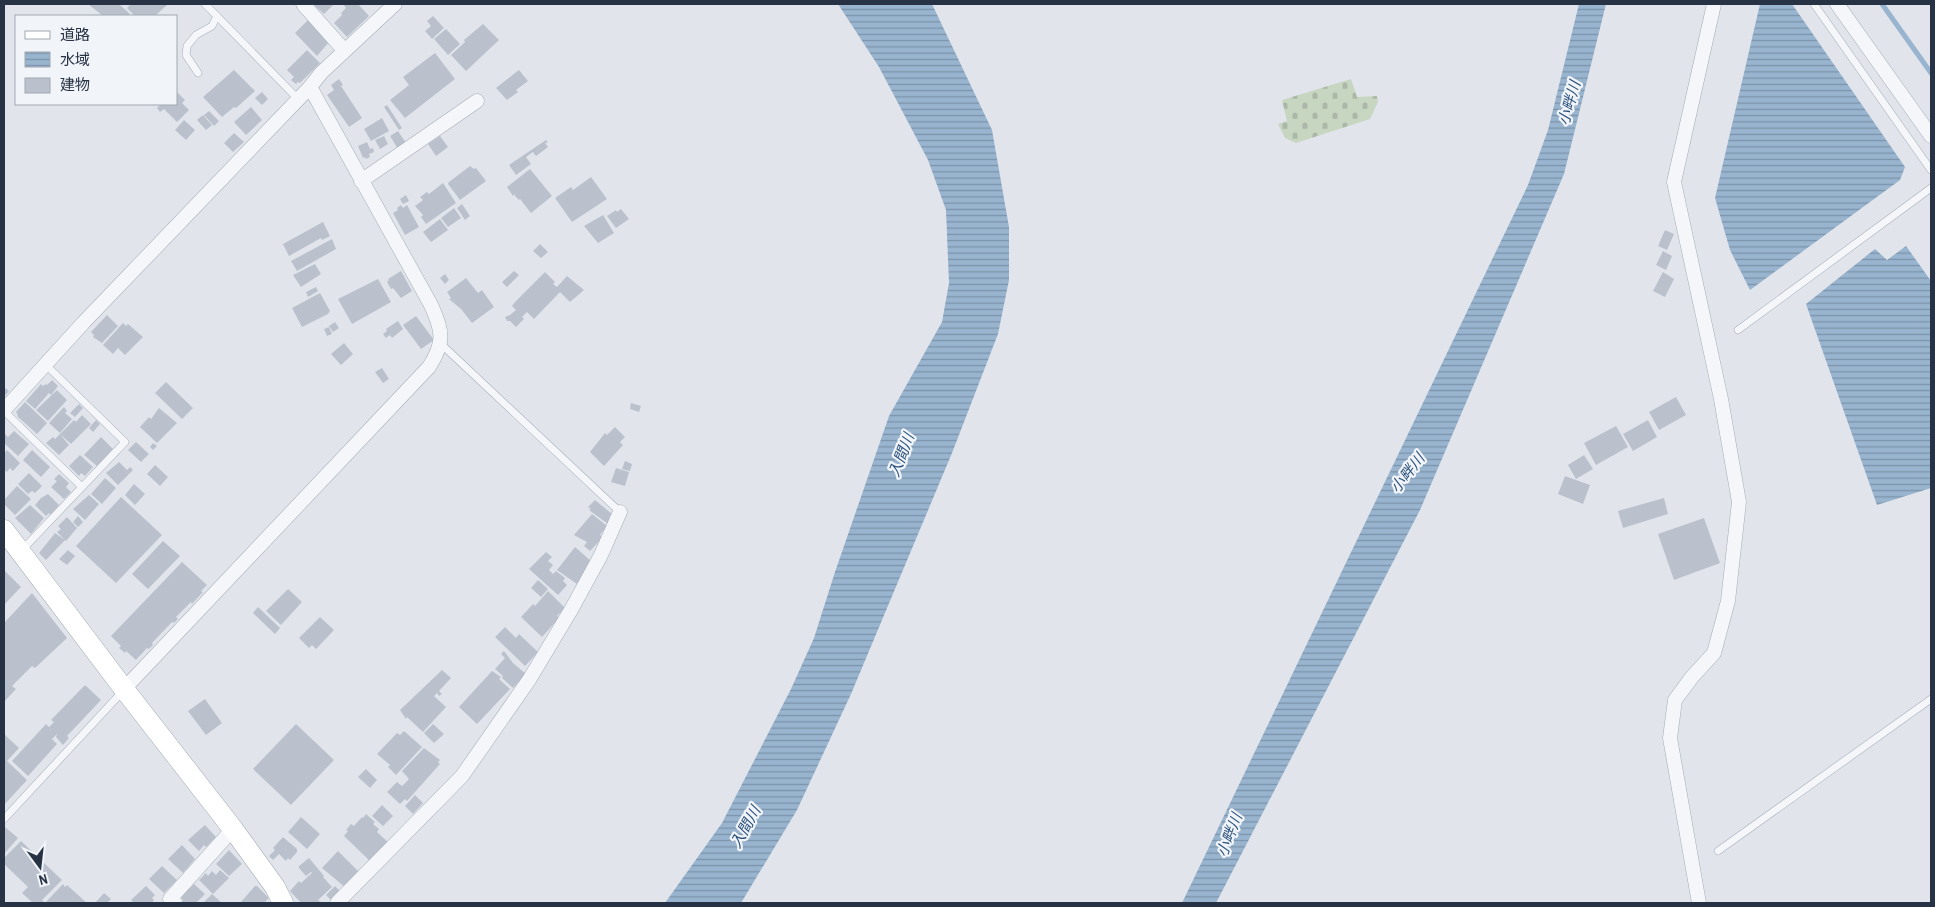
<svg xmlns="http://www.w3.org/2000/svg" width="1935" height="907" font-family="'Archivo Narrow','Noto Sans JP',sans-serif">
<defs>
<pattern id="cemetery-stones" width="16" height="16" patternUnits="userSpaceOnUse" patternTransform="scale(1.25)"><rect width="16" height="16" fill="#c7d6c1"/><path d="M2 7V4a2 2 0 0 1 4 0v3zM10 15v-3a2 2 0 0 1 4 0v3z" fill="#abb8a7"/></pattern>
<pattern id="water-rules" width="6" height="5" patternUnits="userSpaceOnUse" patternTransform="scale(1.25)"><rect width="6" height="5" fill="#98b4cf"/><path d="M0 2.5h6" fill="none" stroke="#7c93aa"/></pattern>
</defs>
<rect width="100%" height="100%" fill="#e1e5eb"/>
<path fill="url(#cemetery-stones)" d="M1351,79L1357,97L1377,96L1378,102L1370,119L1296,143L1285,138L1278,124L1287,121L1282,100Z"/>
<path fill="url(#water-rules)" d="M838,4H932L992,130L1009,227V280L998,334L952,453L851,694L797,810L741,903H665L722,823L791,689L814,638L835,572L889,416L942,322L949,283L946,210L928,160L879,67Z
M1579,4H1606L1564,174L1420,510L1216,903H1182L1528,185L1548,130Z
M1760,4H1792L1905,167L1900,180L1750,290L1730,250L1715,198Z
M1906,246L1931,281V488L1877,505L1806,304L1875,249L1887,260Z"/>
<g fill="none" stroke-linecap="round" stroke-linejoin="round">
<path stroke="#98b4cf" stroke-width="5" d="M1882,4L1931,73"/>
</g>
<path fill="#bac1cc" d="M88,4H119L130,14L127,16H103Z
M131,4H168L155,16H135L127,8Z
M313,4H334L324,14Z
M343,4H358L369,16L347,37L334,23L342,15L341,13L346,8Z
M433,16L444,28L432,39L425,31L431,26L427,21Z
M308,20L329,42L317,56L295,33Z
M483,24L499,40L466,71L451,55L465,42L464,40Z
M446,29L460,44L448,55L434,39Z
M307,50L320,63L300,83L298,82L296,84L291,80L294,77L287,70Z
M435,53L455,79L405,118L390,100L409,85L403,77Z
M234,70L255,91L236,108L234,107L222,117L203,97Z
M519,70L528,81L516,90L518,92L507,100L496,88Z
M339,79L343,85L341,86L362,118L349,127L327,95L334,90L331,85Z
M176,91L185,100L182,103L189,110L177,122L164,109L160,112L157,108L160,105L158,104H176Z
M262,92L268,99L262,105L255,98Z
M387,105L402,128L399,130L384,107Z
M251,107L262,120L246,135L234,122Z
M209,111L219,121L214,126L204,115Z
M203,115L212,125L206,130L197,120Z
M382,118L389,131L371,141L364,129Z
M184,120L195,130L186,140L175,130Z
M398,131L406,143L398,149L390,136Z
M234,133L244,142L233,152L224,143Z
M384,136L388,144L380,149L375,140Z
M440,136L448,147L436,156L428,144Z
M546,140L548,142L545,143L548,147L536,156L533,152L526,157L531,164L516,175L509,165Z
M367,142L370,149L373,148L374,152L369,154L370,157L366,159L365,157L363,158L358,146Z
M470,166L474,169L476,168L486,181L460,200L448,184L449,182Z
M530,169L552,196L531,213L520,199L519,200L515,196V194L513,196L507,187Z
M591,177L607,199L572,222L555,198L571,187L573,190Z
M443,183L456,203L426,224L421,217L423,215L415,206L423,200L420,197L427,192L429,194Z
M406,195L409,201L403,204L400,199Z
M462,204L470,216L465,220L457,208Z
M401,205L403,208L407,205L419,227L405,235L393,213L398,210L397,208Z
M454,208L461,218L448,227L441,218Z
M621,209L629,219L616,228L607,216L616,210L617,212Z
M603,215L614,233L598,243L584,226Z
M440,219L448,230L431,242L423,232Z
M323,222L330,236L322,240L321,238L289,256L283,244Z
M1665,230L1674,234L1667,250L1658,246Z
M332,239L336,249L297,271L291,261Z
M540,244L548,252L541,258L533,251Z
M1663,251L1672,256L1666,270L1656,265Z
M315,264L321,274L301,287L293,275Z
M401,271L412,291L401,298L393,288L391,289L387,282L389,280L388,279Z
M514,271L519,275L507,287L502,282Z
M545,272L555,282L553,284L557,287L567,276L584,290L570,302L560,292L534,319L527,312L522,317L524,319L516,327L510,321H507L505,317L510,315L516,310L512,306L515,302Z
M1663,272L1674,279L1665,297L1653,291Z
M445,274L449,280L445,284L440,278Z
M466,278L478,293L482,290L494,307L472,323L461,309L449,299L451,298L447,292Z
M378,279L391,302L352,324L338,299Z
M316,287L318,291L308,297L306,292Z
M320,293L330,311L328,314L302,327L292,308Z
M107,315L118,326L102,343L93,337L94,335L91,332Z
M416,316L434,340L421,349L403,325Z
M398,321L403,329L392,338L390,335L386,338L383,334L387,331L386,329Z
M335,322L339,328L333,332L329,326Z
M123,323L126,326L128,324L143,337L125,355L118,348L113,354L103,345Z
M329,327L332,334L327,336L324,329Z
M344,343L353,354L341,365L331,354Z
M382,368L389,379L383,383L375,372Z
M52,380L58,386L51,395L49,393L35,409L26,401L41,384L43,386L46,384L47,385Z
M166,382L193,408L182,419L155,393Z
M4,387L9,391L4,397Z
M57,390L67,400L48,421L36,410Z
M1676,397L1686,415L1659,430L1649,412Z
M25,402L47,423L37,434L17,416L18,415L16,412Z
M631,403L641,406L639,412L630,409Z
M79,404L83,408L75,417L70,413Z
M64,407L67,411L65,413L72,419L60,433L49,423Z
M159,408L177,423L157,443L140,427L149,417L151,419Z
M82,415L91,424L71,444L60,434L74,420L76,422Z
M96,420L100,424L93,432L89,428Z
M1648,420L1657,437L1633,451L1623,434Z
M1616,426L1628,447L1596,465L1584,443Z
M615,427L625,437L620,442L623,445L604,466L590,452L605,433L607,435Z
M14,431L29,444L18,456L4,443V436L5,434L8,437Z
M60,434L69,445L59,455L46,443L53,437L55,439Z
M101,437L113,449L97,466L84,455Z
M136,442L149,454L141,462L128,450Z
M153,443L157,446L153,450L150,447Z
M7,450L20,463L13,471L10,468L7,472L4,469V454Z
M32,450L50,467L41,477L23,460Z
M80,455L93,467L85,476L81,473L79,476L69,466Z
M1584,455L1593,469L1576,479L1568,465Z
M625,461L632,464L630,471L622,469Z
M119,462L127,470L130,467L133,470L118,485L106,473Z
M155,465L168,477L160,486L147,474Z
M616,468L629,472L625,486L611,482Z
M29,473L42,486L35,493L32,491L28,494L18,484Z
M59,474L69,483L66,487L71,492L64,499L51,487L57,481L54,479Z
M1565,476L1590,485L1583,504L1558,494Z
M105,478L116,488L102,504L91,494Z
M134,484L145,494L135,505L125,495Z
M17,486L31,499L15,515L4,504V500Z
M48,494L59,505L50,515L49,513L46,516L35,505L41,498Z
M89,495L99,504L85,520L73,509Z
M121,497L162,535L116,583L76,546Z
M1664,498L1668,514L1623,528L1618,511Z
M595,500L612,514L609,517L612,520L608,524L589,510L591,509L588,507Z
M30,505L44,518L31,534L15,518Z
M592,514L607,526L600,535L603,537L590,551L584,546L587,542L574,535Z
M78,516L83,522L78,527L73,522Z
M67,517L77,528L66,541L57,532L61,529L58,526Z
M1704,518L1720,563L1674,580L1658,534Z
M55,533L65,540L46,560L39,553Z
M163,541L180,556L148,589L132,574Z
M575,547L591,561L585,573L577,584L557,570Z
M68,550L75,556L67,565L59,559Z
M546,552L552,557L548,561L553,565L549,570L553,574L556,571L565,578L563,581L567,585L558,595L529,569Z
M182,562L207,585L201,591L203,592L192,604L191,602L176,617L178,619L174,623L172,622L152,643L153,645L149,649L147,648L136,660L126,651L125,653L119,648L121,646L111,636Z
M4,570L21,587L4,605Z
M538,580L548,589L541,597L531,588Z
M288,589L302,602L281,625L266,611Z
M548,591L565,608L557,616L559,618L542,637L521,617L533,604L535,606Z
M32,593L67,638L35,668L32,666L12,686L16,689L4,702V623Z
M258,607L280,628L275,634L253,613Z
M320,617L334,630L316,649L312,645L309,648L299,638Z
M505,627L516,638L519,634L538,652L525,666L495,637Z
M504,651L513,663L526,674L513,688L502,678L503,676L495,669L505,658L501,654Z
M442,670L451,678L439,691L442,694L439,696L437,693L434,696L446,707L423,732L407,717L406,719L400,710Z
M492,671L501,677L499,679L510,689L477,724L459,707Z
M85,685L101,700L67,736L69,738L63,745L56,737L57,734L52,739L57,744L28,776L12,761L46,724L49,727L54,722L51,720Z
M205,699L222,723L206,735L188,711Z
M296,724L334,760L291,805L253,769Z
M433,724L444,734L434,743L424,733Z
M404,731L422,747L396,775L388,767L390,765L377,754L397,733L400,735Z
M4,734L19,748L7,761L27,780L4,805Z
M424,748L440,760L438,762L440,764L407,801L405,799L400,804L387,792L397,782L402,786L409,779L402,771Z
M366,769L377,780L370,788L358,777Z
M415,795L423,803L413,814L405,806Z
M382,805L393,816L383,826L372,816Z
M366,814L375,822L373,824L379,829L377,832L390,844L373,864L344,836L348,831L346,830L351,824L354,826L362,817L363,818Z
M301,817L320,834L307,849L288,832Z
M205,825L216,837L206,847L204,845L199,851L188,840Z
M5,827L18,838L4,854V828Z
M283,837L297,849V852L290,860L288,858L286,861L279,854L273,860L269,856L275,850L273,848Z
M21,841L62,880L42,900L44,901L41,903H33L22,893L28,887L4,864V858Z
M182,845L195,859L183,873L168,859Z
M229,850L242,864L229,876L216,864Z
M338,851L360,873L346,888L322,868Z
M309,858L324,876L323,877L332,887L318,900L322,903H301L290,891L299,881L301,883L312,873L311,872L306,876L299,868V866Z
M162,866L177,880L164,893L149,879Z
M220,870L229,878L213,894L199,880L206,873L208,876L212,871L216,875Z
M63,884L65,887L67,885L87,903H45Z
M194,884L205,894L196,903H180L183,900L179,896L187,886L190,888Z
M146,886L155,895L152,898L154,900L152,903H134L131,900Z
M255,886H257L269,898L264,903H240Z
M335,886L340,891L331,900L326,895Z
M104,893L111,899L107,903H95Z
M212,894L222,903H203Z"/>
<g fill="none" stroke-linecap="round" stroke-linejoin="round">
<g stroke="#a5acb6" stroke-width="8">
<path id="lane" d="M205,4L298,99
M1814,4L1931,170
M198,73L186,55L187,46L196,35L212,26L217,16
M1738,330L1931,188
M440,343L620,512
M4,411L82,487
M22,550L125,442L46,365
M4,819L124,690
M1718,851L1931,699"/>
</g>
<g stroke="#a5acb6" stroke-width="15">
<path id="street" d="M303,4L344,50
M1837,4L1931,136
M361,181L477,101
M4,410L84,322L310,87L321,73L395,4
M124,689L429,367C445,342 443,331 431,305L310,87
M175,903L170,899L233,829
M337,903L462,776L529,680L571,610L601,555L620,512
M1699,903L1670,738L1675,700L1692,677L1714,653L1728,601L1739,502L1721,399L1674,182L1714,4"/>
</g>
<g stroke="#a5acb6" stroke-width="21">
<path id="secondary" d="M4,530L124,689L233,829L275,887L283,903"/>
</g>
<use href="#lane" stroke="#f4f6f9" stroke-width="7"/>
<use href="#street" stroke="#f4f6f9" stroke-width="14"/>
<use href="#secondary" stroke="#fff" stroke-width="20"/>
</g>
<g text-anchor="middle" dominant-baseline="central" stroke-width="4.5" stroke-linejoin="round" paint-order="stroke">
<g font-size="15" font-style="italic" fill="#2c537e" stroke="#f1f4f8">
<text transform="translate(1569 103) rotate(-74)">小畔川</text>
<text transform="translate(901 455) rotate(-69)">入間川</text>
<text transform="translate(1407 473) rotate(-52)">小畔川</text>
<text transform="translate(745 827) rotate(-61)">入間川</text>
<text transform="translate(1229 835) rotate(-69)">小畔川</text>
</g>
</g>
<rect width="1935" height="907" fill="none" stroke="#273345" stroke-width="10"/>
<rect x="15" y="15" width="162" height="90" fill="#f1f4f8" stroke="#a0a7b0"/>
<rect x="25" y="31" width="25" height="8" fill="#ffffff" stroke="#a0a7b0"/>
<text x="60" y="40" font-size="15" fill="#273345">道路</text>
<rect x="25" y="52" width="25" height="15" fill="url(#water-rules)" stroke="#a0a7b0"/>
<text x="60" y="65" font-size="15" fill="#273345">水域</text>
<rect x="25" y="78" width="25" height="15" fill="#bac1cc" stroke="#a0a7b0"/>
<text x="60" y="90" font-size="15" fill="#273345">建物</text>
<g transform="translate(40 867) rotate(165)" stroke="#f1f4f8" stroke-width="4" paint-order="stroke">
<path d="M0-4L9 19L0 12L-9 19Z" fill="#273345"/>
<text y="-8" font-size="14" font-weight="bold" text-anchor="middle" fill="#273345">N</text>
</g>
</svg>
